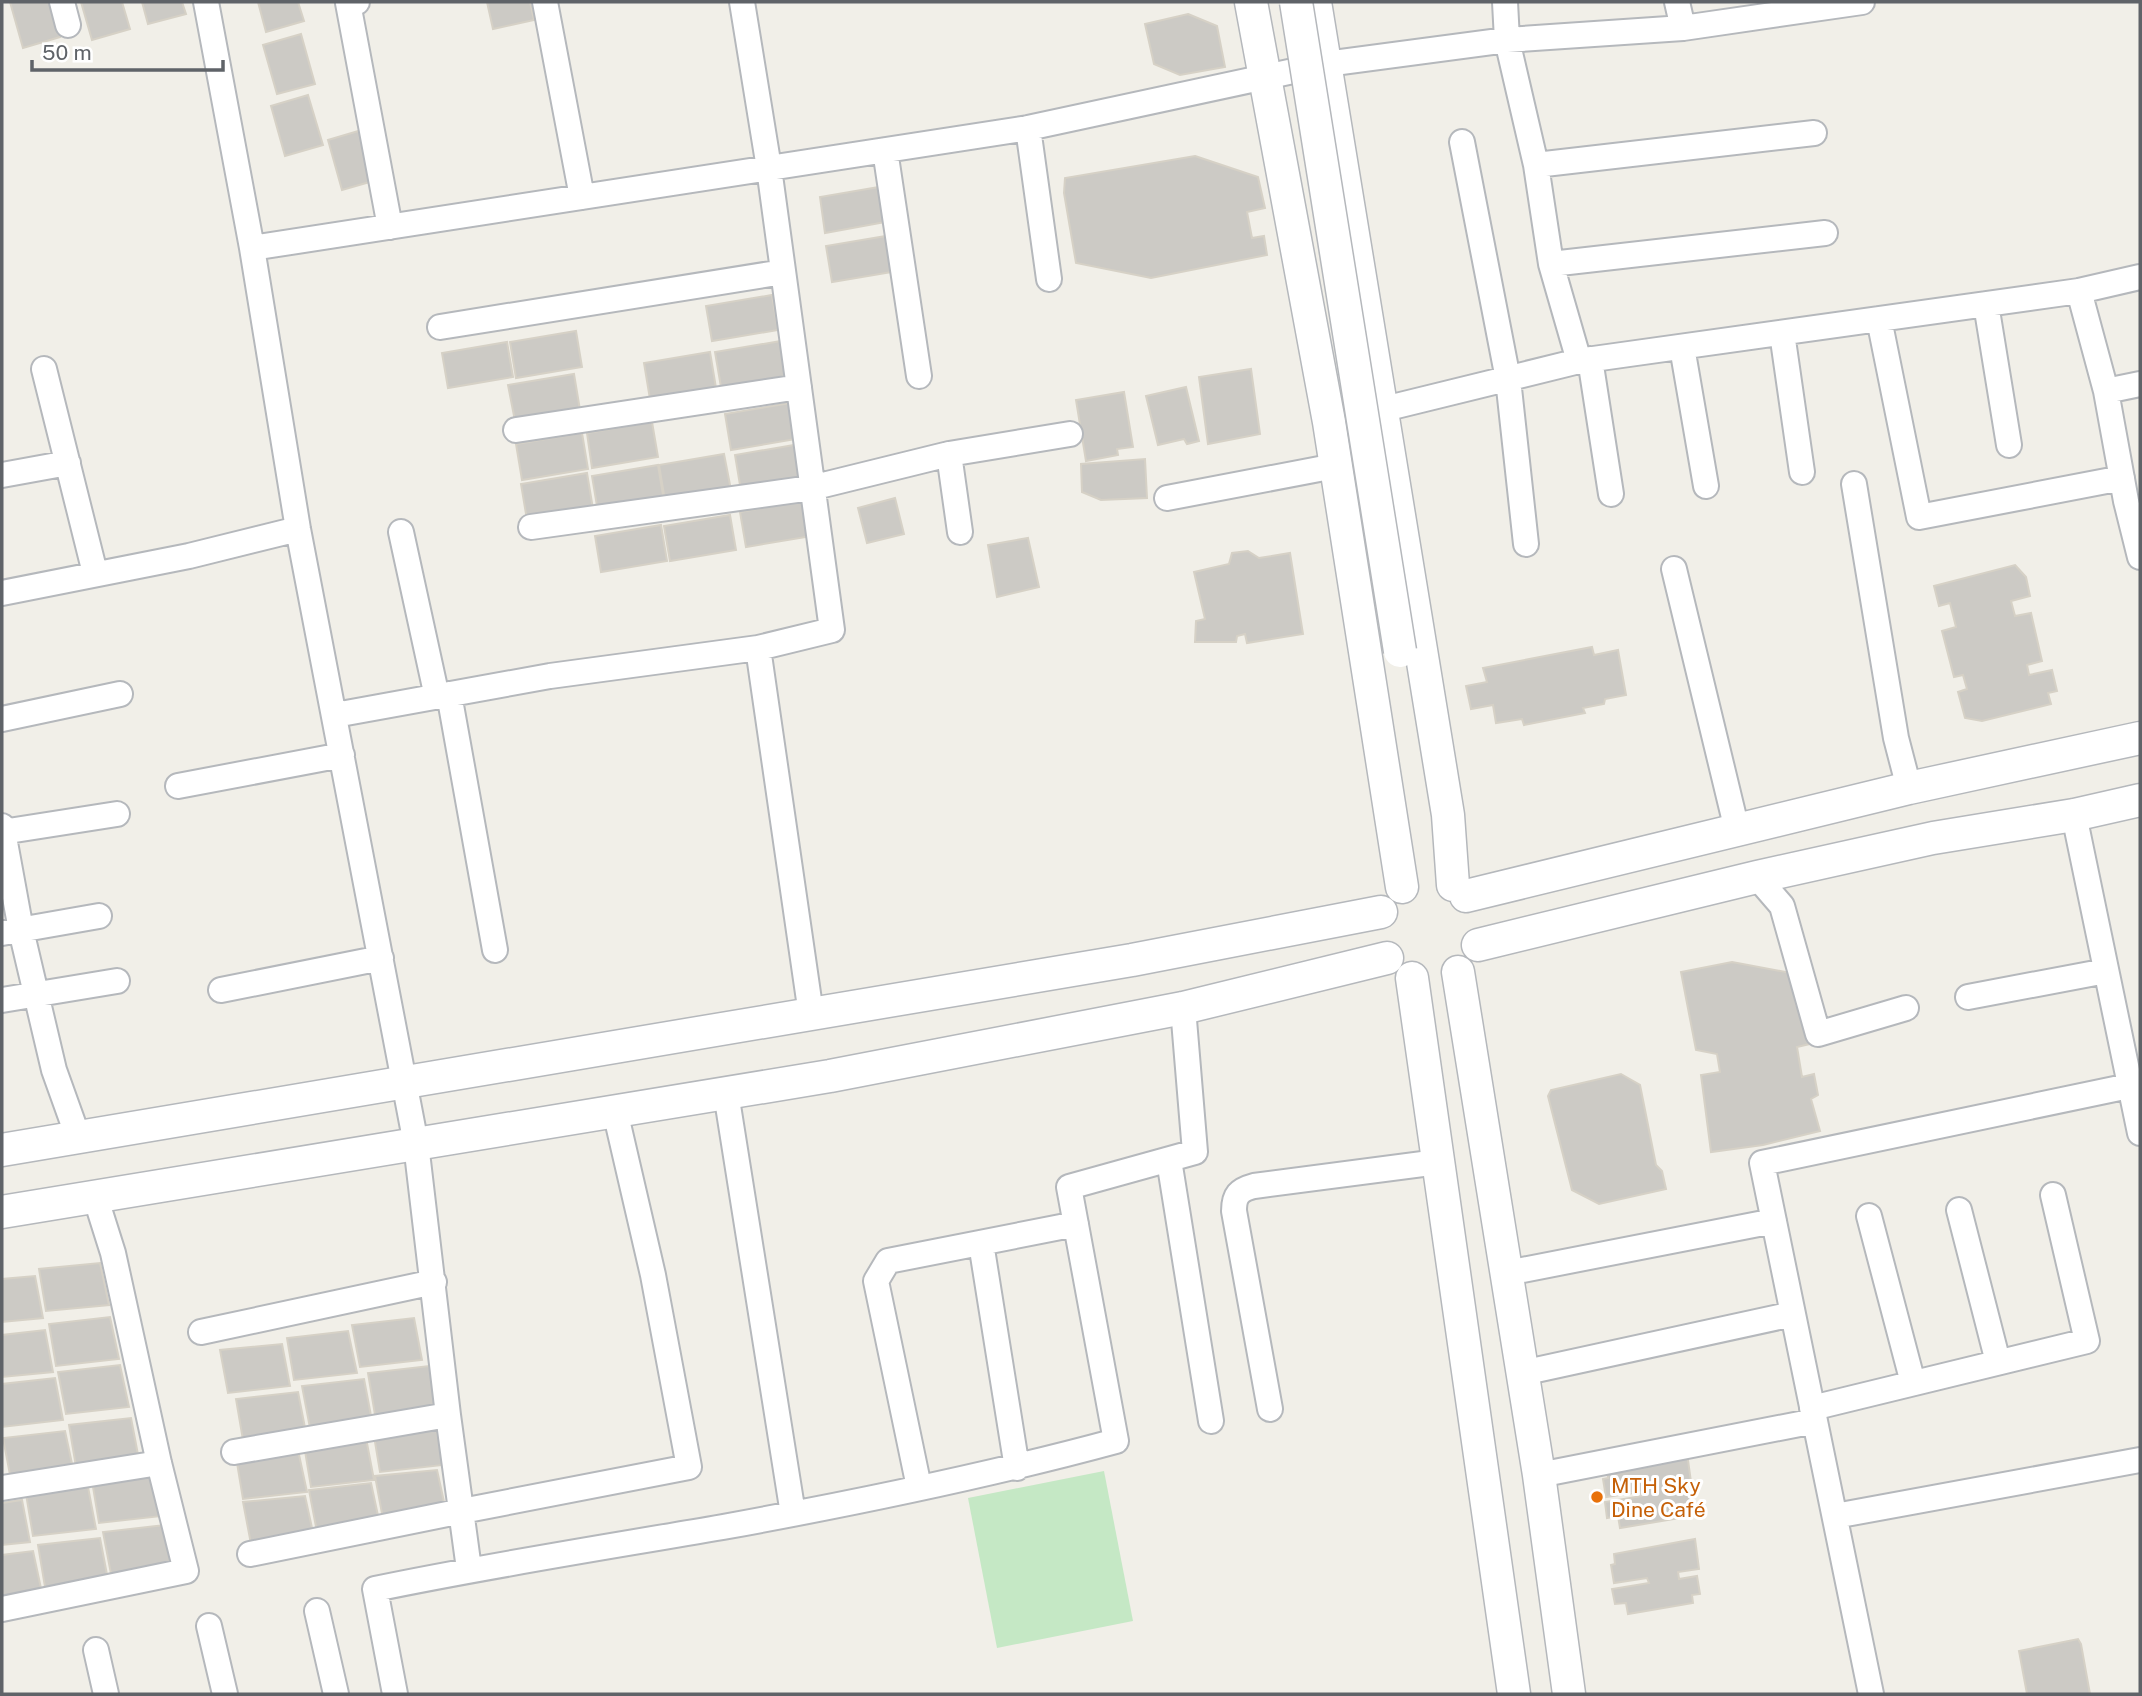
<svg xmlns="http://www.w3.org/2000/svg" width="2142" height="1696" font-family="'Public Sans',sans-serif">
<rect width="100%" height="100%" fill="#f1efe8"/>
<path fill="#c5e8c5" d="M1104,1471L1133,1621L997,1648L968,1498Z"/>
<path fill="#cccac5" stroke="#d6d1c6" stroke-width="2" d="M10,2H50L60,37L23,48Z
M81,2H122L130,29L92,40Z
M142,2H182L186,14L148,24Z
M258,2H298L304,21L266,32Z
M487,2H530L534,20L493,29Z
M1188,14L1217,26L1225,67L1180,75L1154,64L1145,24Z
M301,34L315,84L277,94L263,45Z
M308,95L323,145L285,156L271,106Z
M365,129L380,179L342,190L328,140Z
M1195,156L1258,177L1265,208L1247,212L1252,238L1264,236L1267,255L1151,278L1076,263L1064,193L1065,178Z
M885,186L891,221L825,233L820,197Z
M892,235L898,271L832,282L826,246Z
M772,295L778,330L712,341L706,306Z
M576,331L582,367L516,378L510,342Z
M781,341L787,376L721,387L715,352Z
M507,342L513,377L448,388L442,353Z
M710,352L716,388L650,399L644,363Z
M1251,369L1260,434L1208,444L1199,377Z
M574,374L580,410L515,421L508,385Z
M1186,387L1199,441L1187,444L1184,439L1158,445L1146,396Z
M1124,392L1133,447L1117,449L1118,455L1086,461L1076,400Z
M790,403L796,439L731,450L725,414Z
M652,422L658,457L592,468L587,433Z
M582,433L588,469L522,480L516,444Z
M800,444L806,480L741,491L735,455Z
M724,454L731,490L665,501L659,465Z
M1145,459L1147,498L1101,500L1082,492L1081,464Z
M658,465L664,501L598,512L592,476Z
M587,473L593,509L527,520L521,484Z
M895,498L904,534L867,543L858,508Z
M806,500L812,536L746,547L740,512Z
M730,515L736,550L670,561L664,526Z
M661,525L667,561L601,572L595,536Z
M1028,538L1039,587L997,597L988,545Z
M1248,551L1259,558L1290,553L1303,634L1247,643L1245,634L1237,636L1236,642H1195L1196,621L1205,619L1194,572L1229,564L1232,553Z
M2015,565L2026,577L2030,596L2011,601L2015,616L2031,613L2042,661L2027,665L2029,675L2052,670L2057,691L2048,693L2051,704L1982,721L1965,718L1958,692L1967,689L1963,675L1954,677L1942,631L1956,627L1950,603L1939,606L1934,586Z
M1592,647L1594,655L1618,650L1626,695L1605,699L1604,704L1583,708L1585,713L1524,725L1522,719L1496,723L1493,705L1471,709L1466,686L1487,682L1483,668Z
M1732,962L1791,973L1796,1005L1803,1007L1810,1044L1797,1047L1802,1077L1814,1074L1818,1095L1811,1099L1820,1131L1763,1145L1711,1152L1701,1075L1720,1072L1717,1054L1696,1050L1681,972Z
M1621,1074L1640,1085L1656,1165L1662,1171L1666,1189L1599,1204L1572,1190L1548,1096L1551,1090Z
M100,1263L109,1305L46,1311L39,1269Z
M35,1276L43,1318L2,1322V1279Z
M110,1317L119,1359L56,1366L49,1324Z
M414,1318L422,1360L360,1367L352,1325Z
M45,1330L53,1372L2,1377V1335Z
M348,1331L357,1373L294,1380L287,1338Z
M282,1344L290,1386L228,1393L220,1350Z
M120,1365L129,1407L66,1414L58,1372Z
M429,1366L438,1408L375,1415L368,1373Z
M55,1378L63,1420L2,1427V1384Z
M364,1379L372,1421L310,1428L302,1386Z
M298,1392L306,1433L243,1440L236,1399Z
M131,1418L139,1460L76,1467L69,1425Z
M435,1423L443,1465L380,1472L373,1430Z
M65,1431L74,1473L11,1480L3,1438Z
M366,1438L374,1480L311,1487L304,1445Z
M298,1450L307,1492L243,1499L236,1457Z
M1687,1453L1691,1482L1671,1486L1672,1493L1690,1490L1693,1508L1684,1509L1686,1517L1620,1528L1618,1516L1607,1518L1605,1502L1642,1496L1640,1492L1606,1497L1603,1479L1608,1478L1607,1468Z
M437,1470L446,1511L383,1519L375,1476Z
M154,1475L162,1516L99,1523L92,1481Z
M371,1483L380,1525L317,1532L309,1490Z
M88,1487L96,1529L33,1536L26,1494Z
M305,1496L314,1537L251,1544L243,1502Z
M22,1500L30,1542L2,1545V1503Z
M165,1525L173,1567L111,1574L103,1532Z
M100,1538L108,1580L45,1587L38,1545Z
M1695,1539L1699,1569L1678,1572L1679,1579L1697,1576L1700,1594L1692,1595L1693,1603L1628,1614L1626,1603L1615,1604L1612,1589L1649,1583L1647,1578L1614,1583L1611,1565L1615,1564L1614,1554Z
M33,1551L42,1593L2,1597V1555Z
M2078,1639L2081,1644L2090,1694H2027L2019,1651Z"/>
<g fill="none" stroke-linecap="round" stroke-linejoin="round">
<g stroke="#b5b8bc" stroke-width="28">
<path id="minor" d="M62,2L68,25
M206,2L252,248
M357,2L348,3L390,227
M545,2L582,197
M1505,2L1507,40L1536,165L1551,264L1579,361
M1677,2L1683,28
M1028,128L1049,279
M1462,142L1508,379L1526,544
M885,150L919,376
M1536,165L1814,133
M1551,264L1825,233
M2079,291L2106,391L2126,501L2140,557
M1986,304L2009,445
M1879,319L1919,517L2122,478
M440,327L783,272
M1782,333L1802,472
M1682,347L1706,486
M1590,359L1611,494
M44,369L95,573
M2106,391L2140,384
M1380,410L1579,361L2079,291L2140,277
M516,430L799,387
M949,454L960,532
M2,475L68,463
M1854,484L1896,738L1909,788
M1167,498L1335,466
M531,527L811,488L949,454L1070,434
M401,532L437,697
M1674,569L1737,830
M2,593L189,556L298,529
M758,648L811,1014
M449,694L495,950
M335,715L550,676L758,648L832,630L769,168L742,2
M2,719L120,694
M178,786L342,755
M2074,815L2140,1133
M2,826L21,930L54,1070L78,1137
M2,832L117,814
M1757,877L1782,906L1818,1034L1906,1008
M2,933L99,916
M221,990L381,958
M1968,997L2106,971
M2,1000L117,981
M726,1093L793,1514
M1169,1160L1211,1421
M1959,1210L1998,1362
M1869,1216L1913,1383
M981,1243L1017,1468
M1507,1273L1774,1221
M201,1332L434,1282
M1522,1373L1793,1314
M1812,1408L2087,1341L2053,1195
M1270,1409L1234,1211C1234,1195 1239,1190 1254,1186L1438,1162
M234,1452L448,1415
M1539,1475L1815,1421
M919,1487L876,1281L888,1261L1076,1224
M2,1488L159,1463
M1835,1516L2140,1460
M250,1554L462,1511L689,1467L653,1275L615,1111
M469,1569L448,1415L416,1144L298,529L252,248L1028,128L1326,64L1507,40L1683,28L1862,2
M2,1609L186,1571L159,1463L113,1253L95,1196
M317,1611L336,1694
M209,1626L225,1694
M96,1650L106,1694
M395,1694L375,1589C490,1565 607,1547 723,1527C855,1503 987,1476 1116,1441L1069,1187L1195,1152L1183,1008
M1871,1694L1762,1163L2129,1086"/>
</g>
<g stroke="#b5b8bc" stroke-width="35">
<path id="tertiary" d="M1251,2L1329,422L1402,887
M1315,2L1448,815L1453,885
M1466,896L1909,788L2140,738
M1478,945L1757,877L1933,838L2074,815L2140,800
M1458,972L1539,1475L1569,1694
M1412,978L1514,1694
M2,1150L1132,960L1381,912
M2,1212L830,1076L1183,1008L1387,958"/>
</g>
<use href="#minor" stroke="#fff" stroke-width="24"/>
<use href="#tertiary" stroke="#fff" stroke-width="32"/>
<g stroke="#b5b8bc" stroke-width="35" stroke-linecap="butt">
<path id="tertiary-bridge" d="M1296,2L1400,651"/>
</g>
<use href="#tertiary-bridge" stroke="#fff" stroke-width="32"/>
</g>
<circle fill="#e8710a" stroke="#fff" stroke-width="2.5" cx="1597" cy="1497" r="7"/>
<g text-anchor="middle" dominant-baseline="central" stroke-width="6" stroke-linejoin="round" paint-order="stroke">
<g font-size="21" fill="#c56008" stroke="#fff" text-anchor="start">
<text x="1611" y="1485">MTH Sky<tspan x="1611" dy="24">Dine Café</tspan></text>
</g>
</g>
<rect width="2142" height="1696" fill="none" stroke="#5f6368" stroke-width="7"/>
<path d="M32 60v10h191v-10" fill="none" stroke="#5f6368" stroke-width="3.5"/>
<text x="42" y="60" font-size="21" fill="#5f6368" stroke="#ffffff" stroke-width="5" paint-order="stroke">50 m</text>
</svg>
